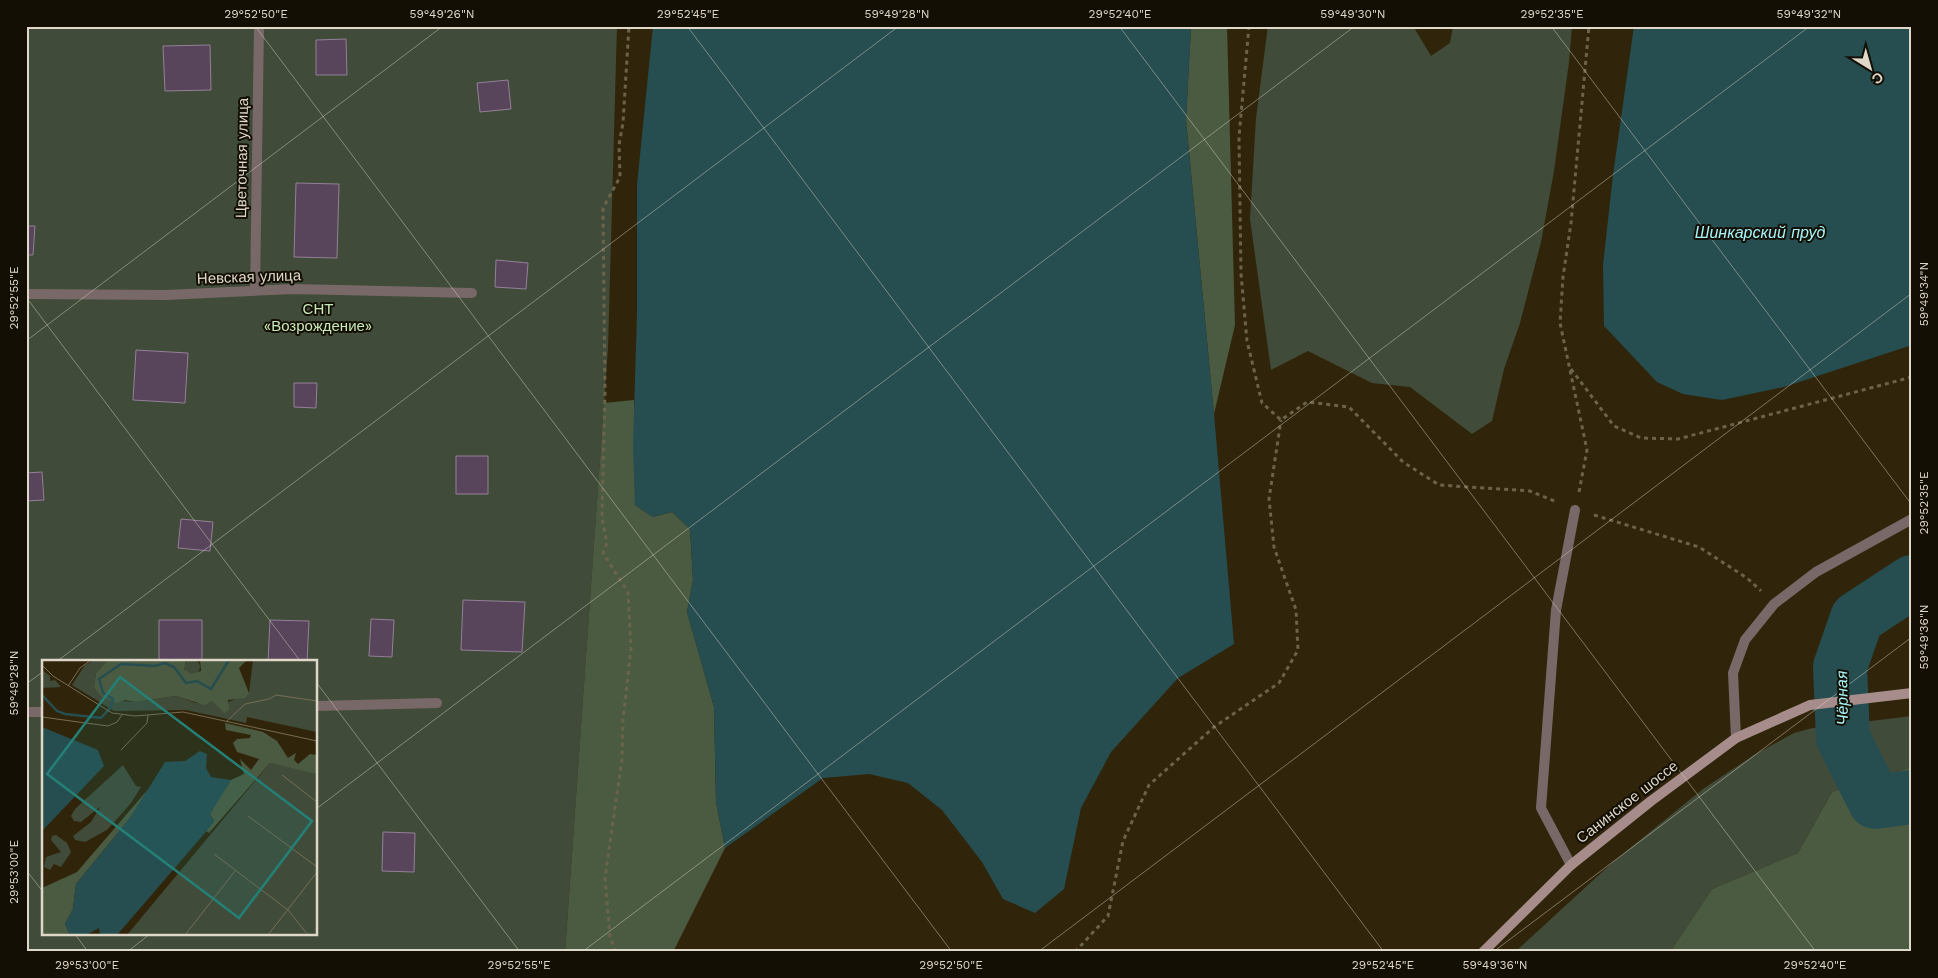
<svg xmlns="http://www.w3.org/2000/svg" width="1938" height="978" font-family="'Work Sans',sans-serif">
<rect width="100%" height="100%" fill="#30250a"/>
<path fill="#404c39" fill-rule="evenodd" d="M26,26H617L608,348L565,952H26ZM44,662H316V934H44Z
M1268,26H1413L1431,56L1450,43L1453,26H1572L1569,62L1554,171L1541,242L1520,323L1504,369L1492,421L1472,434L1410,387L1372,383L1308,351L1271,370L1250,219L1256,118Z
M1912,716V767L1832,792L1798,853L1712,889L1670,952H1515L1613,862L1703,789L1754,755L1794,733L1813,728Z"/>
<path fill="#4b5b41" d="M1191,26H1227L1235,325L1214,414L1186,120Z
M634,400L635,505L653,517L672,512L690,529L693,580L687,612L714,707L716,802L725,848L673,952H565L604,403Z
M1912,767V952H1670L1712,889L1798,853L1832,792Z"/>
<path fill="#264e51" d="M653,26H1191L1186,121L1214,414L1234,644L1178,678L1111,752L1081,808L1064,889L1035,913L1003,899L982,862L942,810L908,783L869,774L823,778L725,848L716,802L714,707L687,612L693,580L690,529L672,512L653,517L635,505L633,446L637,314V185Z
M1634,26H1912V345L1784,387L1722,400L1683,394L1657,382L1604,326L1603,265L1613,175Z"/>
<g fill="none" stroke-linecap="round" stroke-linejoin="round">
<path stroke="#264e51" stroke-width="54" d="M1912,582L1857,618L1840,667L1843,738L1875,802L1912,797"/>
</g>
<path fill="#58445b" stroke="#948098" d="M346,39L347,75H316V40Z
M210,45L211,90L165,91L163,46Z
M508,80L511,109L480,112L477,83Z
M296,183L339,184L337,258L294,257Z
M26,226H35L33,255H26Z
M496,260L528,263L526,289L495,287Z
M136,350L188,353L185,403L133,400Z
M294,383H317L316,408L294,407Z
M456,456H488V494H456Z
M42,472L44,500L26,501V473Z
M181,519L213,522L210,551L178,548Z
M463,600L525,602L522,652L461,650Z
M371,619L394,620L392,657L369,656Z
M159,620H202V661L159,660Z
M270,620L309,621L307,662H268Z
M383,832L415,833L414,872L382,871Z"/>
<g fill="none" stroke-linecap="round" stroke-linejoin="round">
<path stroke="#6c634c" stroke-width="3" stroke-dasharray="4 4" stroke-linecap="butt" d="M1249,26L1239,137L1241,274L1247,341L1262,403L1281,420L1307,402L1349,407L1403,462L1439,485L1530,491L1557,502
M1571,369L1614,426L1641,438L1678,439L1912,377
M1579,492L1587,450L1560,323L1563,277L1571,223L1589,26
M1594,515L1699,547L1747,578L1761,591
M616,952L610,937L605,878L622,759L623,719L631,648L628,592L603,553L607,543L602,518L605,391L603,208L620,177L619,145L623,123L629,26
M1075,952L1108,916L1123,841L1149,785L1214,727L1279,683L1298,650L1296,610L1274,547L1269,499L1281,420"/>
<path stroke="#786867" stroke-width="10" d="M1736,738L1733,673L1745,640L1774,604L1816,572L1912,519
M1571,865L1541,808L1556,610L1575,510"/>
<path stroke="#786867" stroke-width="10" d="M255,291L259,26
M26,294L166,295L293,289L472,293
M316,706L437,703
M26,712H44"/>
<path stroke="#a68d8c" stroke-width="10" d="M1483,952L1571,865L1651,801L1736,738L1810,705L1912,693"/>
</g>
<path fill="none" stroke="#dfd8c9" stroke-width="1" stroke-opacity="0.45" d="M255,26L952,952M687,26L1384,952M1119,26L1816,952M1551,26L1912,505M26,297L301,662M26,341L443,26M56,662L899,26M316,682L520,952M26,684L44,671M316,809L1355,26M26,870L44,893M75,934L88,952M127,952L150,934M582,952L1810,26M1038,952L1912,293M1493,952L1912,637"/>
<g text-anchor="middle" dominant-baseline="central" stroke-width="4" stroke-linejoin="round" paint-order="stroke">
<g font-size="15" fill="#dfd8c9" stroke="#130f05">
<text transform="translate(242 158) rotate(-89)">Цветочная улица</text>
<text transform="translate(249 277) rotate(-2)">Невская улица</text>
<text transform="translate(1627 802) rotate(-38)">Санинское шоссе</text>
</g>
<g font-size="15" fill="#c8e8b5" stroke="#130f05">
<text x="318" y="309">СНТ<tspan x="318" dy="17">«Возрождение»</tspan></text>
</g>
<g font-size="16" font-style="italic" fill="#a5f2f7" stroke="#130f05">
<text x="1760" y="232">Шинкарский пруд</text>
<text transform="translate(1842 698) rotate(-91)">Чёрная</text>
</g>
</g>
<g transform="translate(42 660)">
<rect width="275" height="275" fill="#30250a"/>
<path d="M142 7a8 8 0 1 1 16 0a8 8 0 1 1-16 0ZM52,0H66L54,13L52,27L67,40L94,42L133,36L154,43L170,41L177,46L207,33L211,0H275V72L205,57L204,63L144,50L72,51L30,25L43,5ZM0,10L8,16V21L13,20L19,27L0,28ZM228,103L275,113V275H85ZM81,105L94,126L99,127L89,143L65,170L43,182L33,180L31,176L49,162L59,146L39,162L32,161L29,156L33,149ZM14,175L25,183L29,192L19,207L12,204L8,210L2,207L4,197L19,192L9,180L10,176Z" fill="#404c39"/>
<path d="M66,0H144L142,9L149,14L159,11L158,0H205L197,8L207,33L203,38L186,40L187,50L183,53L170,41L163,45L133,36L94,42L83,40L75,43L60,37L52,27L54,13ZM183,63L221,72L235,81L246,98L254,93L252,100L256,104L268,94L275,95V114L228,103L167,173L164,171L172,161L168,154L179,135L189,120L202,114L198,99L209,110L217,99L195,92L191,83L195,79L208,78L209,75L184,70ZM108,127L88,158L34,224L31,249L23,264L28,275H0V228L35,212Z" fill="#4b5b41"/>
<path d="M0,67L56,90L62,106L0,171ZM158,91L165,94L164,108L169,117L189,120L168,154L172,161L168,167L75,275H58L57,268L44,275L27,274L23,264L31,249L34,224L88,158L123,102L143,101Z" fill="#264e51"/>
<path fill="none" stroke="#264e51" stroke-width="2.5" d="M0,35L15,51L23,54L59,58L69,47L71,39L61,33L57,19L79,4L113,6L123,3L132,7L144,23L155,21L169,29L187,0"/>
<path fill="none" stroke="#766d56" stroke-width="1" d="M0,5L11,16L70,53L93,56L141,52L275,81M26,26L38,8L49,0M0,57L66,66L75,62L80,55M185,61L203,44L227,39L234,35L275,41M79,90L105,63L106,55M240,115L275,142M206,156L275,207M172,194L246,250L266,275M143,275L193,211M226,275L275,212"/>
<path fill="#248077" fill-opacity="0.15" stroke="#248077" stroke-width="2.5" d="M78,17L270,161L197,258L5,114Z"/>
<rect width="275" height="275" fill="none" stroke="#dfd8c9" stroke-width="2.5"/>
</g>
<rect width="1938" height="978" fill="none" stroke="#130f05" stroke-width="55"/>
<g transform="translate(1870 68) rotate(143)" stroke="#130f05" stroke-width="4" paint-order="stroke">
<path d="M0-4L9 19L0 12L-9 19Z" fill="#dfd8c9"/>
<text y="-8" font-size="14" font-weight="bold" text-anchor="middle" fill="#dfd8c9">С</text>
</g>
<rect x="28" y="28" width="1882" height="922" fill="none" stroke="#dfd8c9" stroke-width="2"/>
<g font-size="12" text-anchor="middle" fill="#dfd8c9">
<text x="256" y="18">29°52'50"E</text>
<text x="442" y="18">59°49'26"N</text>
<text x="688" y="18">29°52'45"E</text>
<text x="897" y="18">59°49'28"N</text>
<text x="1120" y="18">29°52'40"E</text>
<text x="1353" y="18">59°49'30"N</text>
<text x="1552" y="18">29°52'35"E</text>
<text x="1809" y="18">59°49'32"N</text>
<text transform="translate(1924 294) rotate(-90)" y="4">59°49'34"N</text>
<text transform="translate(14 298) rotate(-90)" y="4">29°52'55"E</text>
<text transform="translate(1924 503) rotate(-90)" y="4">29°52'35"E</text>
<text transform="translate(1924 637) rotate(-90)" y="4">59°49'36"N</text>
<text transform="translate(14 683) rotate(-90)" y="4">59°49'28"N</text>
<text transform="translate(14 872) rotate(-90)" y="4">29°53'00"E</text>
<text x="87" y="969">29°53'00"E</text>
<text x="519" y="969">29°52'55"E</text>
<text x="951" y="969">29°52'50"E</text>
<text x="1383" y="969">29°52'45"E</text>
<text x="1495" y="969">59°49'36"N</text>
<text x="1815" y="969">29°52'40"E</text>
</g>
</svg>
